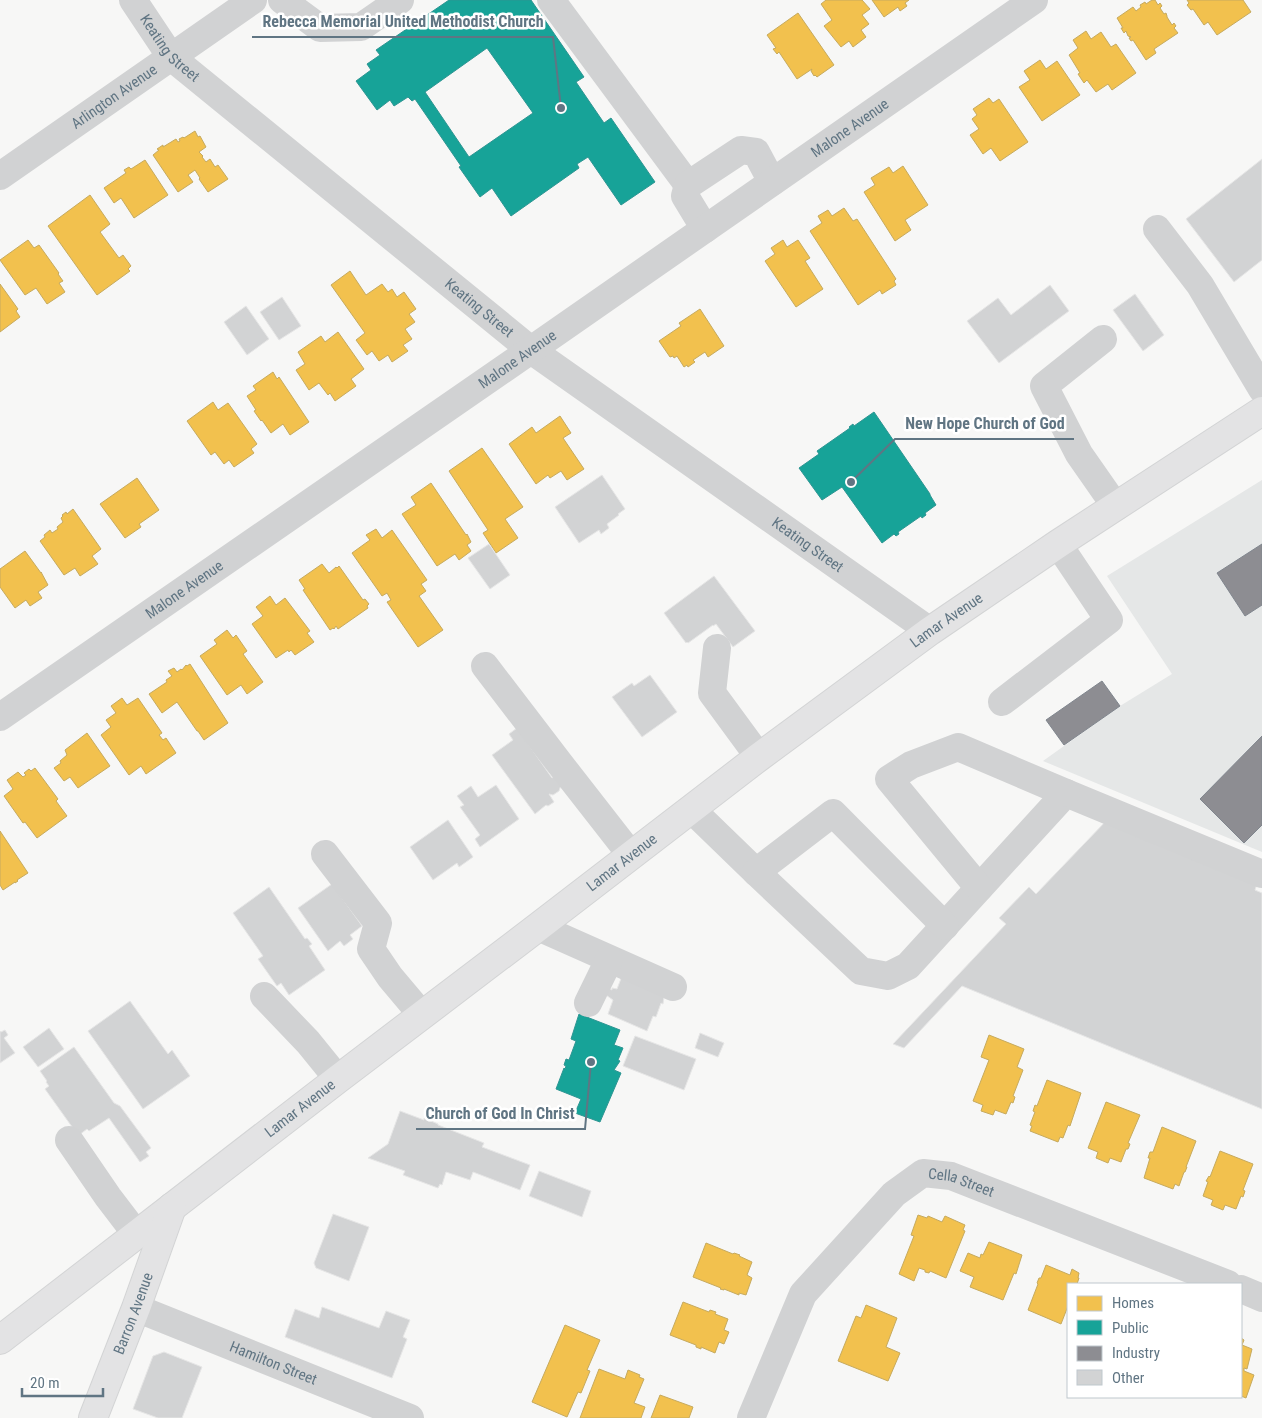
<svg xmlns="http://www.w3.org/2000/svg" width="1262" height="1418" font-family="'Roboto Condensed',sans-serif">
<rect width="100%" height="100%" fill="#f7f7f6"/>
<path fill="#e5e7e7" d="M1262,480V852L1043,761L1120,706L1172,674L1107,576Z"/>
<path fill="#f2c14e" stroke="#c6aa5e" d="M826,0H862L870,9L862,15L869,24L861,30L866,37L853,47L849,41L841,47L824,26L832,20L821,4Z
M872,0H909L905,3L907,6L900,11L898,7L884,17Z
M1152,0H1155L1158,5L1160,3L1162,6L1160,8L1164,14L1166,13L1167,16V17L1172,25L1174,23L1176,26L1174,28L1178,33L1154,49L1156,53L1146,60L1133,40L1131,41L1129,38L1131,37L1128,36L1126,31L1124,33L1121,28H1123L1117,18L1133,7L1136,11L1141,7L1140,5L1145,2L1146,4Z
M1187,0H1243L1251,12L1217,35L1208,22L1204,25L1193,9L1191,10L1187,5L1189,3Z
M798,13L834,65L817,77L815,75L814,76L811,71L812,69L797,79L779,52L777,54L773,49L776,48L767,35Z
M1086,31L1091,39L1101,32L1111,47L1116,44L1136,73L1112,90L1108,84L1096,92L1087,80L1084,83L1078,74L1080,73L1069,55L1078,48L1073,40Z
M1040,60L1046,69L1057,61L1080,95L1042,121L1019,87L1030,80L1024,71Z
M989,98L993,103L999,99L1028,142L1000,161L991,148L983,154L970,135L979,129L972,119L977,115L973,109Z
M195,131L198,137L200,136L206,147L199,152L203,156L202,157L206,162L210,159L215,167L218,165L228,179L208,192L199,179L200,178L195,170L188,175L193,182L178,192L153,155L159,150L157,149L163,145V147L176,139L178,142L180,141L179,139L183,137L184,138Z
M145,160L168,195L134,218L121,198L114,203L104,188L126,173L124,170L129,167L131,169Z
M903,166L928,205L905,220L911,230L895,241L864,192L875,185L871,178L889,167L893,173Z
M90,195L110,224L100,232L119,258L123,255L131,266L128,269L130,271L97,295L48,226Z
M844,208L853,221L857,219L896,279L894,281L896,285L882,294L880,290L858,305L810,231L822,223L818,216L828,210L832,216Z
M28,240L34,248L39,245L59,273L58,274L63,281L59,283L65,292L47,304L36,288L25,295L0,260Z
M783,240L787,247L798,240L810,258L805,261L823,289L796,307L765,261L775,254L771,248Z
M350,271L366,295L382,284L388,292L392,289L397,297L404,292L416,309L409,314L415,322L405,329L412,339L403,345L408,351L392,362L388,355L379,361L372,351L367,355L356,340L365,333L331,285Z
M0,284L18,309L16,311L20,317L0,332Z
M700,309L724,346L708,357L705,352L693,360L695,362L688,367L687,365L684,367L677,356L674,358L673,356L670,357L659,341L681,326L679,323Z
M338,332L364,369L351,379L356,386L335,401L330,393L328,395L319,383L309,390L296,370L305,364L298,352L321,336L325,342Z
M273,372L277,379L279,377L309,422L290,435L283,424L271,433L262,420L261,421L254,411L256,410L247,396L256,390L253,386Z
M213,402L218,410L228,403L257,444L251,449L254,453L234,467L229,460L224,464L215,452L211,455L187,421Z
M560,416L571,433L563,438L584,469L567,480L561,471L550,478L548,475L536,484L509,444L532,427L536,433Z
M482,448L523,507L505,519L518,538L496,553L483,533L488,530L449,471Z
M137,478L159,510L139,524L141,527L125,538L100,504Z
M431,483L466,535L467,534L471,542L467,545L471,551L459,560L455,554L437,566L402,514L416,505L411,497Z
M73,509L101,549L92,556L98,564L80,576L75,568L64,575L40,541L45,537L44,535L50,530L52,533L58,529L57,527L63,522L61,518L63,516L62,515L66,512L67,514Z
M376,529L382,538L392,530L427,580L421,584L426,591L419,596L443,630L418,647L387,602L391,600L387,593L382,596L352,553L370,540L366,535Z
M25,551L41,573V572L48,585L38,592L42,598L30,606L26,600L15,608L0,587V569Z
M322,564L329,573L336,567L337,568L339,566L363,600L365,599L369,604L367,606L368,608L338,629L336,626L334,629L333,628L330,630L303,590L305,589L299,580Z
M270,596L276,605L285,598L310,631L307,633L314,642L295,655L291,650L289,652L288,650L276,658L252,624L263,616L256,607Z
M227,630L233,638L236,635L247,651L243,654L263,682L247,694L241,685L227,695L200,656L217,644L214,640Z
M190,664L228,723L204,740L198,731H197L177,702L162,713L149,694L167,682L166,680L172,676L168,671L174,668L177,672L181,669L182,670L186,665L187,666Z
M122,698L127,705L138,698L162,733L159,735L163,740L166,738L176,753L146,774L141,766L129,775L101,735L111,727L106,720L116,713L111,706Z
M87,733L110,766L78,788L70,777L64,781L54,768L61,763L60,761L67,755L65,750Z
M35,768L58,799L56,801L67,816L37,838L25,822L23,823L4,796L13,789L7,780L18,772L23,777L26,775L24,773L29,769L31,771Z
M0,831L28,873L17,880L18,881L15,883V882L3,890L0,885Z
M989,1035L1024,1049L1017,1067L1023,1070L1013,1096L1015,1097L1013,1103L1011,1102L1006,1114L995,1110L993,1115L981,1111L983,1105L973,1101L989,1060L981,1057Z
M1047,1080L1081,1093L1070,1126L1068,1125L1063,1138L1060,1137L1058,1142L1030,1131L1032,1126L1030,1125L1035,1112L1033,1111L1035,1105L1037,1106Z
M1106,1102L1140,1115L1128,1143L1130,1144L1128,1149H1126L1121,1162L1110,1158L1108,1163L1096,1158L1098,1152L1088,1148Z
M1162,1127L1196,1141L1186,1167H1187L1185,1172H1184L1179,1186L1175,1184L1173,1189L1144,1178L1150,1158H1148L1150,1152H1153Z
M1220,1151L1253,1164L1243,1190L1245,1191L1243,1197L1241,1196L1236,1209L1225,1205L1223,1210L1211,1205L1213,1200L1203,1196L1208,1182L1206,1181L1209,1176L1210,1177Z
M918,1215L927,1218L928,1216L942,1222L945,1216L965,1225L963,1230L965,1231L946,1278L930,1271L929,1273L925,1272V1270L919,1268L914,1281L899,1274L914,1236L911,1235Z
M989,1242L1022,1255L1016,1274L1014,1273L1003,1300L970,1287L974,1277L960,1271L968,1253L980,1258L981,1254L983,1255Z
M706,1243L733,1254L734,1253L740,1255L739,1256L752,1262L747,1275L752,1278L746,1295L739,1293V1295L724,1289V1290L720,1289L721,1288L693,1277Z
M1046,1265L1070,1275L1072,1269L1079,1273L1078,1278H1079L1077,1284H1068V1306L1061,1324L1028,1310L1038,1284L1037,1283L1039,1278H1041Z
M683,1302L709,1312L710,1310L716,1312L715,1314L728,1319L724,1330L729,1332L724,1344L719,1342L715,1353L701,1347V1349L696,1347V1345L670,1335Z
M866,1305L897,1318L886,1347L900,1353L888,1381L838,1361L856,1316L861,1318Z
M565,1325L600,1340L587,1370L590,1371L581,1393L578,1392L567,1417L532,1402Z
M1241,1338L1244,1340L1242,1345L1252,1349L1247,1369L1244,1368V1371L1254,1375L1246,1398L1241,1396Z
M599,1369L625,1379L628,1370L640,1375L639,1377L644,1379L634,1403L645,1407L641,1418H580Z
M660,1395L693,1407L689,1418H651Z"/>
<path fill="#17a398" stroke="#2d9592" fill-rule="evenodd" d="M449,0H531L584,77L576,82L604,123L611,118L655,182L621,205L588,157L577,164L579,168L511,216L492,188L480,197L459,167L461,166L415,99L412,101L408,97L394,106L390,100L377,110L356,81L371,70L367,64L380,55L376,50ZM487,48L533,113L469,157L425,92Z
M874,412L930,494V495L936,505L925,513L926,515L922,518L921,516L898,532L899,534L896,536L894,534L882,543L842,487L822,500L799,468L819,454L817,451L850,428L849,427L853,424L854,426Z
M579,1014L620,1030L614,1045L623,1048L618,1060L620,1061L614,1070L621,1073L600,1122L575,1113L581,1099L556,1089L564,1068L565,1069L566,1066L564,1065L566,1059L569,1060L576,1041L571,1039Z"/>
<path fill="#8d8d92" stroke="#80868e" d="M1262,544V605L1245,616L1217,573Z
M1102,681L1120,706L1064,745L1046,720Z
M1262,736V825L1244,843L1200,799Z"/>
<path fill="#d2d3d4" stroke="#e6e6e6" d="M1262,159V260L1234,282L1186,219Z
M1050,285L1069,311L999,363L967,321L998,298L1011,315Z
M1135,294L1164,335L1143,351L1113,310Z
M282,297L301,326L279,340L260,312Z
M246,306L269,339L247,355L224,322Z
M602,475L625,509L618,514L619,515L607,524L609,528L601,534L599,530L579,543L555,507Z
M489,544L510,575L490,589L468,558Z
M714,576L755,631L733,647L716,624L713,626V625L688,643L687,642L686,643L664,613Z
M650,675L677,712L642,737L612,697L632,683L634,686Z
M517,728L552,778L555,776L561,785L559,791L553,795L549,794L554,802L548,806L546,805L535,814L492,755L513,740L509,734Z
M496,785L519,819L480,847L475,839L480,835L460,807L464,805L457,796L471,786L478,797Z
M448,820L473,857L459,867L457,863L433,880L410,847Z
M1107,820L1258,881L1255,890L1262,893V1109L962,986L904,1048L893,1044L1006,924L999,918L1029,887L1036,894Z
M332,884L362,926L350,935L353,939L344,946L340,941L328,951L298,908Z
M269,887L305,939L307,938L312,944L309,946L325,970L289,995L281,983L277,986L258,959L263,956L233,913Z
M622,976L664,996L663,1004L661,1003L656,1017L653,1016L647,1031L608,1014L613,1000L606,995L608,988L612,990V988L617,989Z
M130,1001L168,1054L172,1050L190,1076L143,1109L88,1031Z
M49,1028L64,1049L38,1067L23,1047Z
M5,1030L8,1035L4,1038L15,1053L0,1063V1031L1,1032Z
M700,1033L724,1043L718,1057L695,1048Z
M635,1036L696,1059L684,1090L623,1066Z
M74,1047L114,1103L120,1106L151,1148L146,1152L149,1156L140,1162L109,1118L89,1131L87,1129L79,1135L75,1131L45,1089L49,1086L46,1082L47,1081L40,1071Z
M400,1111L424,1120V1118L438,1124V1125L484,1143L482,1147L530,1165L520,1190L473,1172L470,1180L446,1172L442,1185L440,1184L438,1188L403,1175L405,1171L368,1158L388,1144Z
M539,1171L591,1191L582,1217L529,1196Z
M333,1214L369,1227L349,1281L316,1268L314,1263Z
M322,1307L379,1328L386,1311L410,1320L403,1337L407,1339L392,1378L285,1337L295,1309L319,1318Z
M164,1352L202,1367L182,1418H158L133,1409L153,1356Z"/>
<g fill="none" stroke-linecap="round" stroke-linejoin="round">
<g stroke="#d3d4d5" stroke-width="30">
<g id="major">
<path id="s6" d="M0,1340L338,1079L538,927L759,757L930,631L1058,544L1262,411"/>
<path id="s7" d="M93,1418L136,1308L172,1207"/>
</g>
</g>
<g stroke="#d1d2d3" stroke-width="28">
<path id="s1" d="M133,0L171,57L531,350L930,631"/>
<path d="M282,0L320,28L361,27L400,0"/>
<path d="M551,0L688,185"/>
<path id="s2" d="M0,176L253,0"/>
<path d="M705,229L685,196L688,185L741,150L756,152L772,182"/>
<path d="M1157,229L1200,285L1262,389"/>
<path d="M1103,339L1044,386L1079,454L1116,507"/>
<path d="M717,648L712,693L759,757"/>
<path d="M485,666L560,764L631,855"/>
<path d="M1002,702L1109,620L1058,544"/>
<path id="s3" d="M0,717L531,350L1034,0"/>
<path d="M691,809L756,872L861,971L888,976L908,966L1066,793L1262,874"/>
<path d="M325,854L378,923L371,949L390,977L422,1015"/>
<path d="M756,872L833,813L945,926"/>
<path d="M979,888L889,779L911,765L958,747L1066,793"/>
<path d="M538,927L673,987"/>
<path d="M264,996L308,1042L338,1079"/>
<path d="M588,1003L609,960"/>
<path d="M69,1140L108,1197L137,1235"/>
<path d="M1241,1289L1262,1298"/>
<path id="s4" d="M136,1308L410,1418"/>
<path id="s5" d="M751,1418L803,1294L894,1194L923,1173L951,1176L1228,1284"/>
</g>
<use href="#major" stroke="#e3e3e4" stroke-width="28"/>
</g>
<g text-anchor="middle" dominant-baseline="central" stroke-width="5" stroke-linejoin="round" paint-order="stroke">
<g font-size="15" fill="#607583" stroke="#fff">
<text stroke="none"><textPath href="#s1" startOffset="61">Keating Street</textPath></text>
<text stroke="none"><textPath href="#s2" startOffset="139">Arlington Avenue</textPath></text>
<text stroke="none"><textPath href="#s3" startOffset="1034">Malone Avenue</textPath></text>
<text stroke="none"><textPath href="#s1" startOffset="466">Keating Street</textPath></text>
<text stroke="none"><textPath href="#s3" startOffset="629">Malone Avenue</textPath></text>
<text stroke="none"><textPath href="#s1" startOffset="871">Keating Street</textPath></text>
<text stroke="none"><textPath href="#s3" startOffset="224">Malone Avenue</textPath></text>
<text stroke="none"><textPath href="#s6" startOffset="1189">Lamar Avenue</textPath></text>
<text stroke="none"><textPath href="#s6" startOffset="784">Lamar Avenue</textPath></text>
<text stroke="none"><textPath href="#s6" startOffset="379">Lamar Avenue</textPath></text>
<text stroke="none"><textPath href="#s5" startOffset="345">Cella Street</textPath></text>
<text stroke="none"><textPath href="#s7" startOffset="112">Barron Avenue</textPath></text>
<text stroke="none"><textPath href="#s4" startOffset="148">Hamilton Street</textPath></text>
</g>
</g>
<path fill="none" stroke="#607583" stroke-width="2" d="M561 108L553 37H252M851 482L895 439H1074M591 1062L585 1129H416"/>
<g fill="#607583" stroke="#fff" stroke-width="2">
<circle cx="561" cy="108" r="5"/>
<circle cx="851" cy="482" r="5"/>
<circle cx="591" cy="1062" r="5"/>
</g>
<g font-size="16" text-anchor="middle" font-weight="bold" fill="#607583" stroke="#fff" stroke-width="5" stroke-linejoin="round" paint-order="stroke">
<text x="403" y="27">Rebecca Memorial United Methodist Church</text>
<text x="985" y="429">New Hope Church of God</text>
<text x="500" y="1119">Church of God In Christ</text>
</g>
<rect x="1067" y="1283" width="175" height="115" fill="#ffffff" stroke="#bfc8cd"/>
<rect x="1077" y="1296" width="25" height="15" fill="#f2c14e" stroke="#bfc8cd"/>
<text x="1112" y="1308" font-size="15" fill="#607583">Homes</text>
<rect x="1077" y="1320" width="25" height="15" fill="#17a398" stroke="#bfc8cd"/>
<text x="1112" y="1333" font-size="15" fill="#607583">Public</text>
<rect x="1077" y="1346" width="25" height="15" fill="#8d8d92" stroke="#bfc8cd"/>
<text x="1112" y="1358" font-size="15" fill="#607583">Industry</text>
<rect x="1077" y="1370" width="25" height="15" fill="#d2d3d4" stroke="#bfc8cd"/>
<text x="1112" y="1383" font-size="15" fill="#607583">Other</text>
<path d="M22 1388v8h81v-8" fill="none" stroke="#607583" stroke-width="2.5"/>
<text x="30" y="1388" font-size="15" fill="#607583" stroke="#ffffff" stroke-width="4" paint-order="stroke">20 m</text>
</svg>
